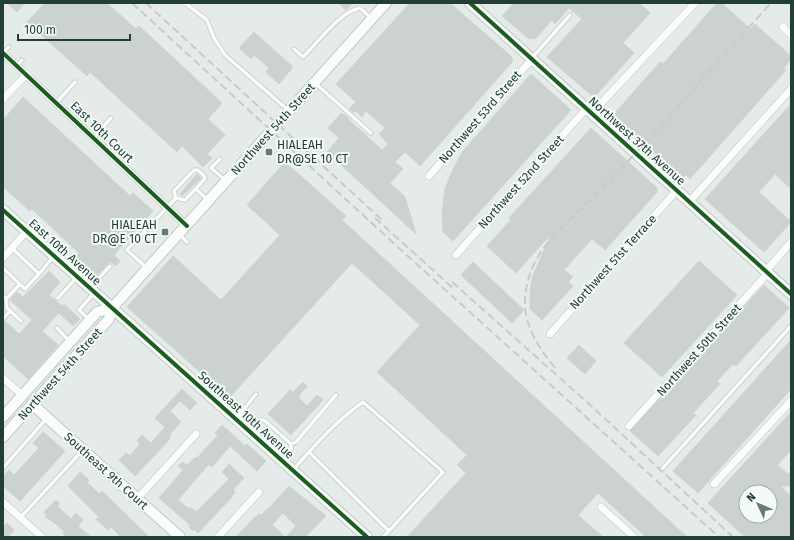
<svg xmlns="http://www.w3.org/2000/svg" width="794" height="540" font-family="'Fira Sans',sans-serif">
<rect width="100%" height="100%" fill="#e5ebe8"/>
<path fill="#ccd2cf" stroke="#ced4d1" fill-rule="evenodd" d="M7,3H25L17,12Z
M45,3H107L136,29L139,26L222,103L208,119L225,135L207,154L212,158L203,167L182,146L177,152L90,72L87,76L27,22Z
M338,3H353L346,10Z
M410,3H450L511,56L513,61L420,166L405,152L395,162L403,169L390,183L405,197L416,234L327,152L339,138L328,128L341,113L349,118L348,119L382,150L388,144L379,134L385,128L366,111L362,117L356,111L354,113L349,109L356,102L336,84Z
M514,3H639L650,13L623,43L634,53L597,94L591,95L547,57L582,19L569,8L555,24L552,20L536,38L529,39L502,16Z
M717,3H722L750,29L755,24L791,56V59L784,68L786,70L690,179L686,175L683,178L615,118V113L660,62L663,64Z
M254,32L293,67L279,84L266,72L269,68L254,55L251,59L239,48Z
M531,74L571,110L453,241L443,232L442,213L445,189L453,169L463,151Z
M23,97L130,196L133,193L153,211L114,255L120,261L116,266L110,261L95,278L74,259L79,253L32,209L30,211L3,187V120Z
M791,104V189L775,174L759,192L791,222L764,252L705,199Z
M591,128L657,188V192L605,250L592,239L564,270L573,277L568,282L573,286L542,320L530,309V294L532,278L551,234L516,273L487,246L511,220L509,218Z
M285,162L346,216L342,220L687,537H646L598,493L578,515L603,537H407L466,473L457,465L467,455L377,372L420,325L352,263L229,398L127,307L173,256L221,300L280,235L247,205Z
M197,174L201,178L182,196L180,194Z
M699,261L737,295L662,377L624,343Z
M473,262L524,310L512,323L461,275Z
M49,271L60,282L49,295L62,306L64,304L80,319L73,326L59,313L42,331L58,345L28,379L3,356V322L5,321L19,334L32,320L10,300L17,292L23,297Z
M764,285L789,308L736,366L733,364L717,381L720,384L693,413L696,415L658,456L630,431Z
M791,340V389L698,493L673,471Z
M579,345L596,361L585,374L567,358Z
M303,382L307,386L298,397L307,406L317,395L323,400L291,435L268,414L290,390L293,392Z
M182,389L197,403L190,410L180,401L170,411L181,422L170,434L171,435L168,441L135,476L119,460L126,453L130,456L140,444L137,441L142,435L151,443L165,427L155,418Z
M791,412V450L777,465L788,474L791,471V486H780L791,496V537H745L708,503ZM746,492H770V516H746Z
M222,425L245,446L247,444L266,461L257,471L230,446L212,467L209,464L178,500L189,509L190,507L196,512L229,479L222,472L229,464L244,478L233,490L235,492L231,498L198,533L194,529L193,531L189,527L190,525L159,498L183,470L178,466L182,462L187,465L196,457L197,458L218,435L215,433Z
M43,432L65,451L20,501L3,486V477L9,470L14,475L39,448L33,443Z
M80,472L89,480L87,483L91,486L99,494L102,491L149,537H121L111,527L108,530L96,519L99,517L68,486Z
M289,486L326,516L305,537H286L296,526L283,513L272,525L285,537H236L254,518L259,514L261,515L271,506Z
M56,500L60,504L57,506L71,519L76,513L83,520L78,526L91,537H67L63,534L64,532L62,529L45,516L47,515L44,512Z
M7,523L14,530L8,537H3V527Z"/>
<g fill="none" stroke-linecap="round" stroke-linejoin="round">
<g stroke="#c2c8c5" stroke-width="5">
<path id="lane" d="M185,3L207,20L214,38L225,55L288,110
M294,49L303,57C317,43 341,11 360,8L371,18
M3,53L9,47
M532,58L570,15
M17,66L22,60
M315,83L371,133
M57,102L75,82
M94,137L111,118
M220,159L211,168L225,180
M196,189L208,200
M180,235L187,242
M12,248L39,274L53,257
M3,268L25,289L39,274
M147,268L127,250L176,198L185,200L204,180L205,177L198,170H194L174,191L176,198
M91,287L110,266
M3,296L6,299L7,308L21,321
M58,298L77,277
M6,299L20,284
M3,319L10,311
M90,320L79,310L94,293
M57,328L69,341
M237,418L256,394
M249,431L259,420H264L291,444V449L282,459
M291,444L296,442L336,395
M3,468L47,418
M662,469L791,326
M293,470C315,445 336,421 363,402L443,472L389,531L309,452
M20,518L82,451
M383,537L389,531"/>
</g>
<g stroke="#c2c8c5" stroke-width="8">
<path id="street" d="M783,27L791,35
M3,53L187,226
M3,99L27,74
M592,113L695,3
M429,176L532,59
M689,202L791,89
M456,255L586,109
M3,258L27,231
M766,271L791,242
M550,334L677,190
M3,378L22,395
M629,426L768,273
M714,484L791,401
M137,499L196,434
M3,502L42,537
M601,507L634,537
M218,537L259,492"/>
</g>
<g stroke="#c1c8c5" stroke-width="12">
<path id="secondary" d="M470,3L791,294
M3,210L367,537
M32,404L180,537
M3,417L97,312L112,308
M3,437L109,319L112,308L386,3"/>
</g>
<use href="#lane" stroke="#fbfcfc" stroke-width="3.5"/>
<use href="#street" stroke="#fbfcfc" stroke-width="7"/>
<use href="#secondary" stroke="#fbfcfc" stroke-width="10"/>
<path stroke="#c7ccca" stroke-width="2" stroke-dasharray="8 4" stroke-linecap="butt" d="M132,3L400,249L719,537
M146,3L383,221
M375,218L454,289
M452,282L588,403L733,537
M555,368C531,338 517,313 530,274C541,242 568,222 591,200C606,185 620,169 635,154C681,104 725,53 771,3"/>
<g stroke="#f4faf7" stroke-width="6">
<path id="cycleway" d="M470,3L791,294
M3,53L187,226
M3,210L367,537"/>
</g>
<use href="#cycleway" stroke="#1b5e20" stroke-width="4"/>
</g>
<g fill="#667b75" stroke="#f4faf7" stroke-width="1.5">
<rect x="265" y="148" width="8" height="8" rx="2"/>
<rect x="161" y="228" width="8" height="8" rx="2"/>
</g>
<g text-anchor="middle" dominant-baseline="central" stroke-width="4" stroke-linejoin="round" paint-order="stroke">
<g font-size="12" fill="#223f37" stroke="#f4faf7">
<text transform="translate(480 117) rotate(-49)">Northwest 53rd Street</text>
<text transform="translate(273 129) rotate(-48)">Northwest 54th Street</text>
<text transform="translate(102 132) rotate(44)">East 10th Court</text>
<text transform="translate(637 141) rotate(42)">Northwest 37th Avenue</text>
<text transform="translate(521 182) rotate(-48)">Northwest 52nd Street</text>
<text transform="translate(65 252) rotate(42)">East 10th Avenue</text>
<text transform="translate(613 262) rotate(-48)">Northwest 51st Terrace</text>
<text transform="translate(699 350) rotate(-48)">Northwest 50th Street</text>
<text transform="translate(60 374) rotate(-48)">Northwest 54th Street</text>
<text transform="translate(246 415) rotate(42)">Southeast 10th Avenue</text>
<text transform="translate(106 471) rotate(42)">Southeast 9th Court</text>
</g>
<g font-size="12" fill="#223f37" stroke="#f4faf7" text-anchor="start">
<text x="277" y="145">HIALEAH<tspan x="277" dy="14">DR@SE 10 CT</tspan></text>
<text x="157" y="225" text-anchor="end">HIALEAH<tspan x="157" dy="14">DR@E 10 CT</tspan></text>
</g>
</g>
<rect width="794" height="540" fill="none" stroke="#223f37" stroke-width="8"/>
<g transform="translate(758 504) rotate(314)"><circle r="19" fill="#f4faf7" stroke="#a0afaa"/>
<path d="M0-3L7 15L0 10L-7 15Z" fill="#667b75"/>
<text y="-6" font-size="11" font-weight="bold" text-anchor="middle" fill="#223f37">N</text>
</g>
<path d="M18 34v6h112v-6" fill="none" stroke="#223f37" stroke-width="2"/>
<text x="24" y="34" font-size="12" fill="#223f37" stroke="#f4faf7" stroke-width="3" paint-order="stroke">100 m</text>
</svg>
